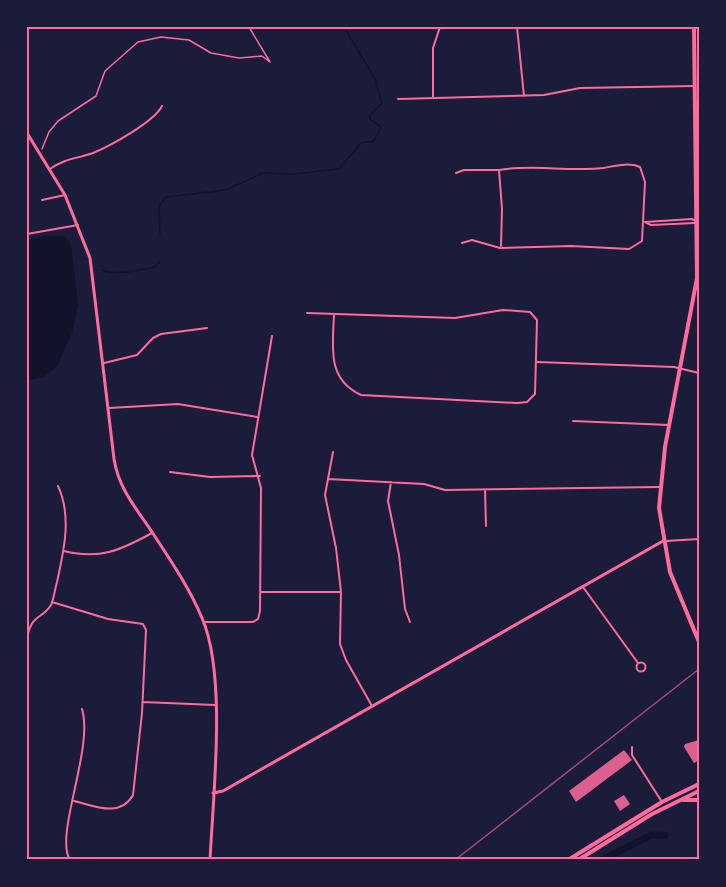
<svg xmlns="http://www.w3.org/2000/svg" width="726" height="887" font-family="'Fira Sans',sans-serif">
<rect width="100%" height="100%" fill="#1b1b3a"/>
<path fill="#12122b" d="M45,236H65L71,244L78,305L73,330L58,365L44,377L27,380V240Z"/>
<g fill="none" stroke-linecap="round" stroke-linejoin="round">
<path stroke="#12122b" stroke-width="1.5" d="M160,234L159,206L166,197L226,190L263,173L293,174L339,169L362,142H373L381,127L370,119V115L382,103L375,79L344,27
M102,270C118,276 138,270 155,267L160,261"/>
<path stroke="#12122b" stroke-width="7" d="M602,860L651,835H665"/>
</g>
<path fill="#dd5f8e" d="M699,740V760L694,763L684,747L685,744Z
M624,750L632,760L576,802L569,791Z
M624,795L630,804L620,811L614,801Z"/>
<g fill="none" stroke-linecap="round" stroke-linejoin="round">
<path stroke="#ff6b9d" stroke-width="1.5" d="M42,149L49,132L58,121L96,96L105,71L138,42L161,37L189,40L211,53L239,58L262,56L270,62L249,27"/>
<path stroke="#ff6b9d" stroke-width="2" d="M517,27L524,96
M433,98V48L440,27
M398,99L544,95L580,88L695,86
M50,169C66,158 76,159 93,153C110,146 154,122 162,106
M456,173L464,170H499L502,209L501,246
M42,200L65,195
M645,222L692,219L699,222
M645,222L651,225L695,223
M27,234L78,225
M462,243L472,240L500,248L571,246L629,249L642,241L645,182L640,167C628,162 615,166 603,168C568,172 534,164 499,170
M307,313L455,318L503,310L530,312L537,320L535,394L527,402L517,403L361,395C326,379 333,346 334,314
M537,362L674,367L699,373
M104,363L137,355L153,338L161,334L207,328
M109,408L178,404L257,417
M573,421L669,425
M333,452L325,495L336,548L341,592L340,644L346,660L372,706
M170,472L210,477L260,476
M328,479L424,484L445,490L660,487
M391,482L388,501L399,555L405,609L410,622
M485,490L486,526
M666,541L699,539
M64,551C100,560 121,550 152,533
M583,587L638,663
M260,592H341
M52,602L108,619L143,624L146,630L142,713L133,795C120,818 95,806 74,801
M204,622H253L258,619L260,611L261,488L252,455L272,336
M27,637C33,612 42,620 51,605C54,598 55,589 57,582C64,550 72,516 58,486
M636.5 667a4.5 4.5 0 1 1 9 0a4.5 4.5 0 1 1-9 0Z
M143,702L215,705
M632,747V755L662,802
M70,860C54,835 94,749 82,709"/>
<path stroke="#ff6b9d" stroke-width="3" d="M27,133L65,195L90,258L114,459C119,490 137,509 154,535C171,561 190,589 202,618C227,675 213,796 210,860
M213,793L223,791L663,541"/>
<path stroke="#ff6b9d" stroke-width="4" d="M694,27L697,278L665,447L659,508L670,572L699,642"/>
<path stroke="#ff6b9d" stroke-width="4" d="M683,800H699
M568,860L662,802L699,784
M578,860L652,814L699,791"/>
<path stroke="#a44b75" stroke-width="1.5" d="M455,860L699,669"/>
</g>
<rect width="726" height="887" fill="none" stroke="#1b1b3a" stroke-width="57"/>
<rect x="28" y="28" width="670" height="830" fill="none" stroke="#ff6b9d" stroke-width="2"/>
</svg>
